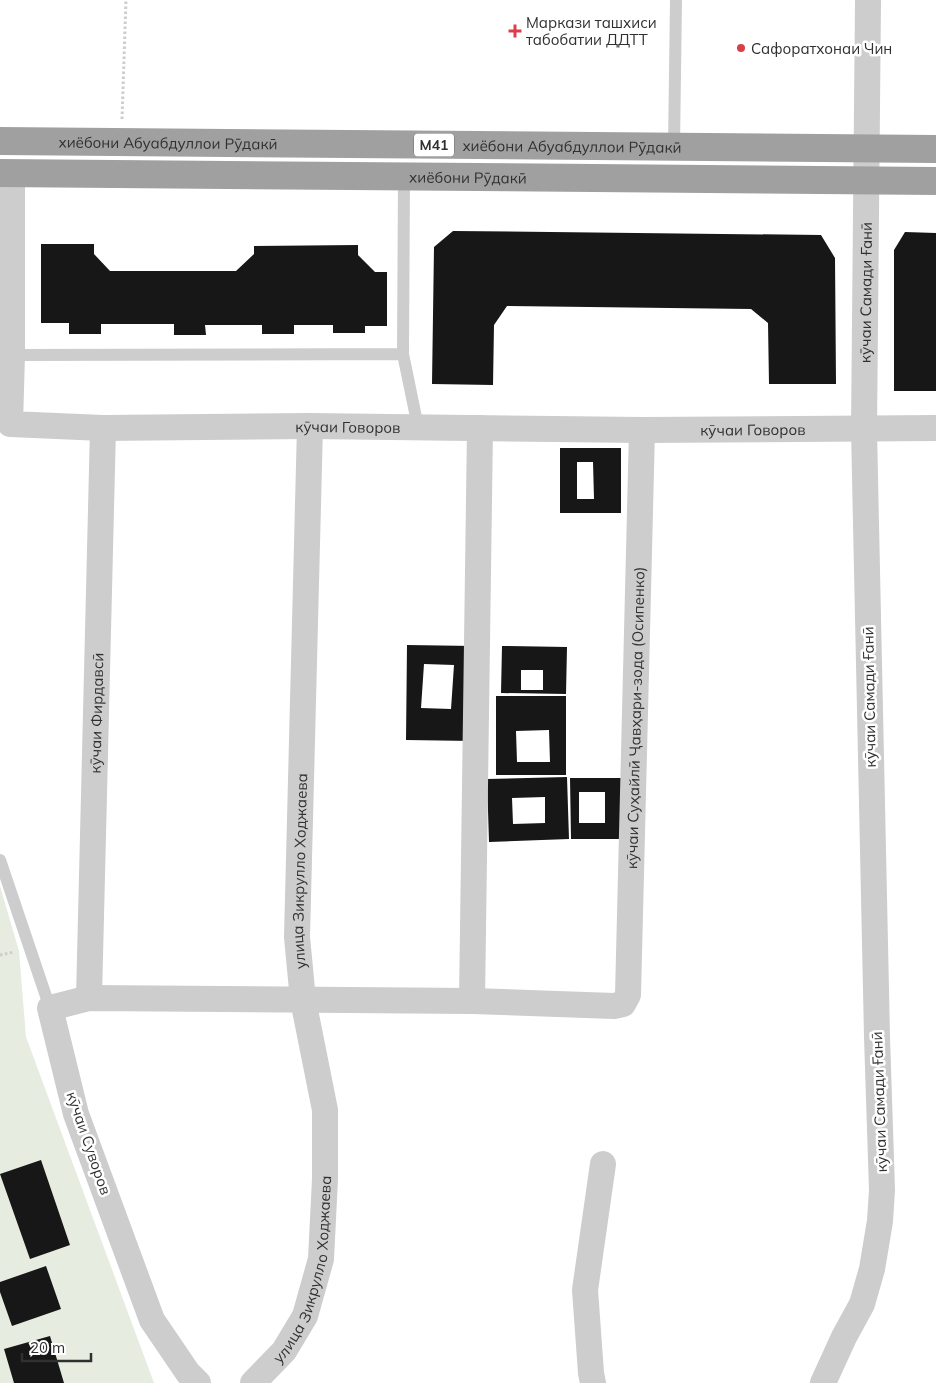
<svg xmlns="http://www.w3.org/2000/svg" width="936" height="1383" font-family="Mulish,sans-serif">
<rect width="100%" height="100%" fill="#fff"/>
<path fill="#e6ecdf" d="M0,886L19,951L26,1037L154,1383H0Z"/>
<path fill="#171717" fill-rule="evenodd" d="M453,231L821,235L835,258L836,384H769L768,323L751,309L507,306L494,325L493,385L432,384L434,247Z
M905,232L936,233V391H894V250Z
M41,244H94V254L110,271H236L254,254V246L358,245V255L375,272H387V326H365V333H333V325H294V334H262V325H205L206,335H174V324H101V334H69V323H41Z
M560,448H621V513H560ZM577,462H593L594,499H577Z
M407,645L474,646L473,741L406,740ZM424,664L454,665L451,709L421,708Z
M502,646L567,647L566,694L501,693ZM521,670H543V690H521Z
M496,696H566V775H496ZM549,730L550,762H517L516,731Z
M567,777L569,839L489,842L487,779ZM545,797V823L513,824L512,798Z
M570,778H626L627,839H571ZM579,792H605V823H579Z
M41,1160L70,1245L30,1259L0,1174Z
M46,1266L61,1309L12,1326L0,1292V1282Z
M50,1336L64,1383H14L4,1349Z"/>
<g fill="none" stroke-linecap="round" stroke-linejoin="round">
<path stroke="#cdcdcd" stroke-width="3" stroke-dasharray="2.5 2.5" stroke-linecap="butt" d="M122,119L126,0
M0,955L14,952"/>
<path stroke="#cdcdcd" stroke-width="12" d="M674,147L676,0
M404,177L403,354L418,427
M12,355L403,354
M0,860L50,1008"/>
<g stroke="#cdcdcd" stroke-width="26">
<path id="s1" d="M12,173V355L10,424L103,428L310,426L642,430L936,428"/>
<path id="s2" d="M89,998L103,428"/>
<path d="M472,1001L480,428"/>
<path id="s3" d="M198,1383L188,1373L152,1320L76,1114L50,1008L89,998L472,1001L614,1006L623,1004L628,995L642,430"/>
<path id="s4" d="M253,1383L284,1351L305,1316L321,1259L325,1179V1110L303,1000L297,937L310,426"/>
<path d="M593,1383L591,1373L585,1290L603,1164"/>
<path id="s5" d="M823,1383L844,1337L862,1304L872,1269L880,1221L882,1190L877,1037L864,430L868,0"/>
</g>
<g stroke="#a0a0a0" stroke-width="28">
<path id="s6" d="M0,141L936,149"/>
<path id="s7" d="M0,173L936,181"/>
</g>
</g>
<g fill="#dc3e49" stroke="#fff" stroke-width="2">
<path d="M512.5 23.5h5v5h5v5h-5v5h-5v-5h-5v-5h5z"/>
<circle cx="741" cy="48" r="5"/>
</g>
<g text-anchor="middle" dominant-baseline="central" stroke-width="5" stroke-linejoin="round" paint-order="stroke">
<rect fill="#fff" stroke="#6e6e6e" stroke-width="1" x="414" y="133.5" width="40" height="23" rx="4"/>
<g font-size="14" font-weight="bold" fill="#303030">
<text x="434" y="145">M41</text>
</g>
<g font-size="15" fill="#303030" stroke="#fff" text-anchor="start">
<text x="526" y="22">Маркази ташхиси<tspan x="526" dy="17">табобатии ДДТТ</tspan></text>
<text x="751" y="48">Сафоратхонаи Чин</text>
</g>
<g font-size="15" fill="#303030" stroke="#fff">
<text stroke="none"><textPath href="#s6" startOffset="168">хиёбони Абуабдуллои Рӯдакӣ</textPath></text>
<text stroke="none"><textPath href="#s6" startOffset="572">хиёбони Абуабдуллои Рӯдакӣ</textPath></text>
<text stroke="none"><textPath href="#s7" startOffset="468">хиёбони Рӯдакӣ</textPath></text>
<text stroke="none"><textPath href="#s5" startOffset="1102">кӯчаи Самади Ғанӣ</textPath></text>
<text stroke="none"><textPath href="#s1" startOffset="589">кӯчаи Говоров</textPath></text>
<text stroke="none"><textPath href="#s1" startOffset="994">кӯчаи Говоров</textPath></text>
<text transform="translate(869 697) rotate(-91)">кӯчаи Самади Ғанӣ</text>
<text stroke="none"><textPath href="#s2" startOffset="285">кӯчаи Фирдавсӣ</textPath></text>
<text stroke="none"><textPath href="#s3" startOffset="1269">кӯчаи Суҳайлӣ Ҷавҳари-зода (Осипенко)</textPath></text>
<text stroke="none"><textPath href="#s4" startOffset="535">улица Зикрулло Ходжаева</textPath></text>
<text transform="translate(879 1102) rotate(-92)">кӯчаи Самади Ғанӣ</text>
<text transform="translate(89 1143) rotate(71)">кӯчаи Суворов</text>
<text stroke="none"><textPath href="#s4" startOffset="130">улица Зикрулло Ходжаева</textPath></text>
</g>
</g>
<path d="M22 1353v8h69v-8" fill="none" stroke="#303030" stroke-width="2.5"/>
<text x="30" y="1353" font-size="15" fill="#303030" stroke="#ffffff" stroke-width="4" paint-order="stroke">20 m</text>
</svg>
